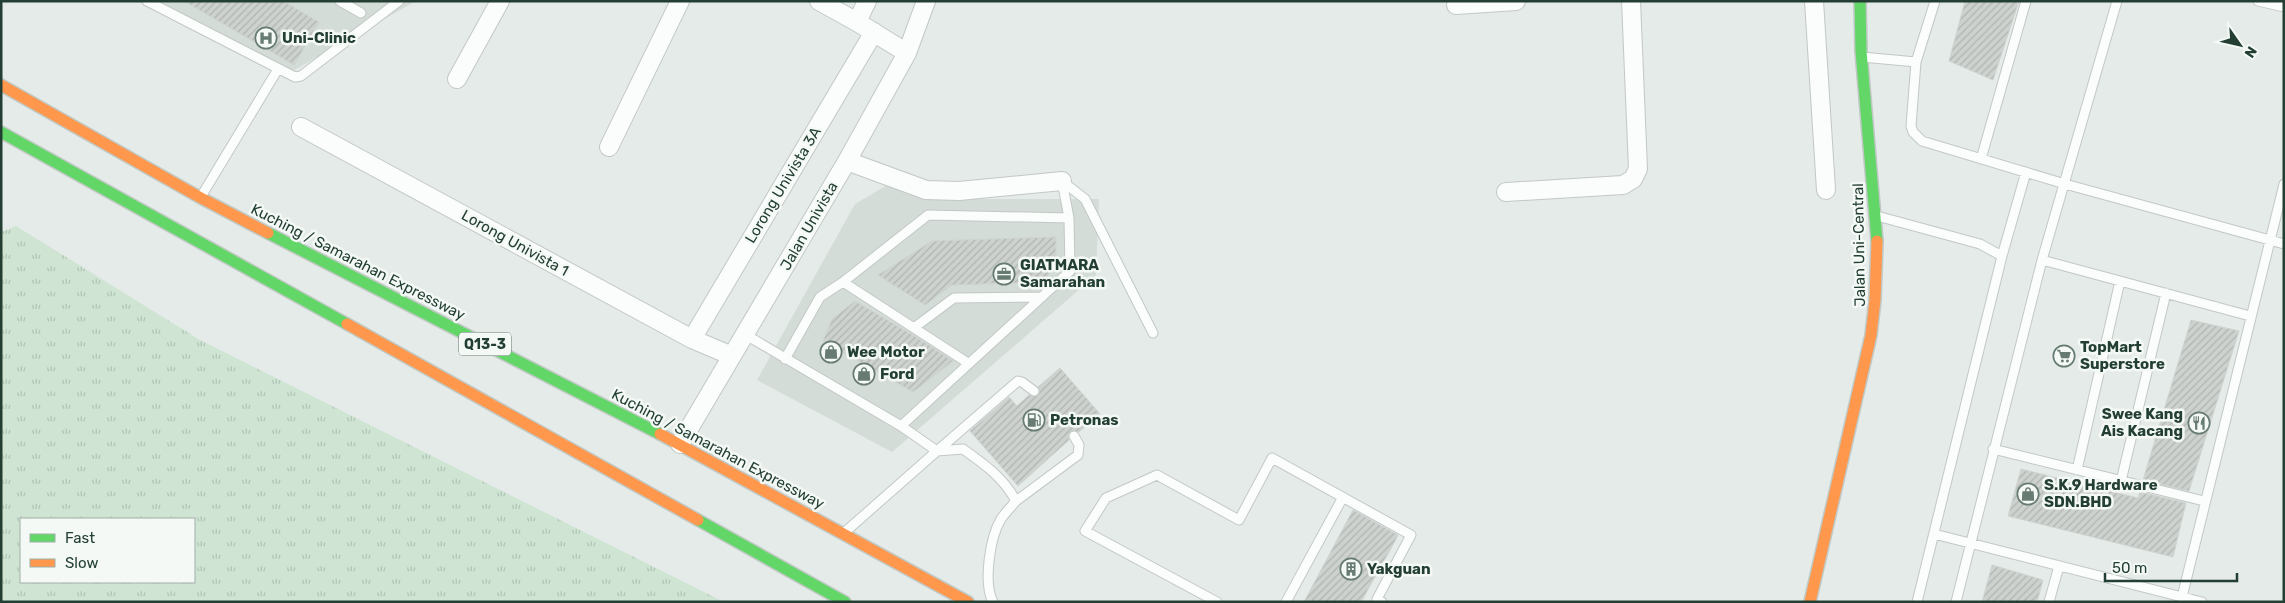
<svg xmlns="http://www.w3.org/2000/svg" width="2285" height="603" font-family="Rubik,sans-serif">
<defs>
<pattern id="grass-tufts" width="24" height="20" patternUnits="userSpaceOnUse" patternTransform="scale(1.25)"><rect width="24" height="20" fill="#cfe4d3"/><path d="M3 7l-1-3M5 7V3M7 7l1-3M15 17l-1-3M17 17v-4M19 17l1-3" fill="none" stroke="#b1c5b6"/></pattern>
<pattern id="building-hatch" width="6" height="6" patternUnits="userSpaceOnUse" patternTransform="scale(1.25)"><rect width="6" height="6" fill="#cdd2cf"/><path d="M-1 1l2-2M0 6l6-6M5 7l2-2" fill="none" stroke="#b0b5b2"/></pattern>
</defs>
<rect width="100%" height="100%" fill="#e5ebe8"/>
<path fill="#d4dcd7" d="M157,1H416L291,72Z
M894,181L922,199H1099L1096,275L892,452L757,380L855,204Z"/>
<path fill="url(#grass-tufts)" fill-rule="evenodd" d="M16,226L200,340L724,602H1V232ZM21,519H194V582H21Z"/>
<path fill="url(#building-hatch)" stroke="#ced4d1" d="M184,1H283L319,22L294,65Z
M1965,1H2019L1993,80L1949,61Z
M1056,237V267L1041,282L952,285L925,305L878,275L932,241Z
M855,301L916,337L953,361L913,392L823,341L832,319Z
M2191,320L2239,331L2189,491L2143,480Z
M1060,368L1100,414L1079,432L1071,431L1068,435L1069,440L1018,486L970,431L1009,397L1017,406L1029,395L1037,396L1040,392L1038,387Z
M2021,469L2138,498L2140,492L2186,503L2173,557L2008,516Z
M1353,510L1398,535L1394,543L1361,602H1304Z
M1992,565L2043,580L2037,602H1982Z"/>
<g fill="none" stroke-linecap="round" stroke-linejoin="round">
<g stroke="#c2c8c5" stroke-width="11">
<path id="lane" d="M147,1L295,77L301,76L399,1
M340,1L361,13
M1935,1L1916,62L1911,126L1913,132L1922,141L2065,184L2284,244
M2258,1L2284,7
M1862,57L1916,62
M1981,159L2026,1
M1062,181L1085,199L1153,333
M202,195L278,69
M1877,216L1980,244L2002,256
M2042,260L2250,316
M843,282L968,363
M915,327L954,298L1042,297
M746,335L901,426L937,451L1018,381L1022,382L1034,391
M785,359L820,297L843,282L928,215L1069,218
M901,426L1070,271L1069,218L1062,181
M1993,449L2204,501
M2077,470L2120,281
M2121,481L2166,293
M1016,501L1078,455L1079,445L1074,436
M845,532L937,451L963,449C984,464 1003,477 1016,501C1011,507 1005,513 1001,519C990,537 983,583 993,602
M1934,534L2202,602
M2182,597L2284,184
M1217,602L1085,531L1106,498L1157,475L1239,520L1272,458L1411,535L1377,599L1382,602
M1286,602L1343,497
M1917,602L2002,256L2026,172
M1956,602L2042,260L2117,1
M2049,602L2059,566"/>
</g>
<g stroke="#c2c8c5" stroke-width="20">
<path id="street" d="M819,1L857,22L907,53
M1814,1L1826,190
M1456,5L1516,1
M857,22L867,1
M457,79L500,1
M301,127L692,339L732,356
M609,147L680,1
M847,161L926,190L959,191L1062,181
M1506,192L1623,185L1633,179L1638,169L1631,1
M692,339L874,32
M680,444L847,161L907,53L926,1"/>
</g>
<g stroke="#c1c9c5" stroke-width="14">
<path id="fast" d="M1860,1L1861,51L1877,241
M1,132L347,324
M268,233L660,434
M698,520L845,602"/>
</g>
<g stroke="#c1c9c5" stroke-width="14">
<path id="slow" d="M1,85L201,198L268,233
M347,324L698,520
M660,434L968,602
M1810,602L1871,335L1875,300L1877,241"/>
</g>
<use href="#lane" stroke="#fbfcfc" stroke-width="9"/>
<use href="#street" stroke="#fbfcfc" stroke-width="18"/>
<use href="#fast" stroke="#63d668" stroke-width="11"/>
<use href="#slow" stroke="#ff974d" stroke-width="11"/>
</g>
<defs>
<g id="hospital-ring" transform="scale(1.125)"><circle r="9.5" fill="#f4f9f6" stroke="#677b73" stroke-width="1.5"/><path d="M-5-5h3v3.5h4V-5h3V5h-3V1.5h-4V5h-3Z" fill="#677b73"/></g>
<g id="office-ring" transform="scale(1.125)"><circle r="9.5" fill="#f4f9f6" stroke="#677b73" stroke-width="1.5"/><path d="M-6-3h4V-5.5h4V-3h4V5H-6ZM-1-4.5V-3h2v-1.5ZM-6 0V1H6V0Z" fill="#677b73"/></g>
<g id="shop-ring" transform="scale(1.125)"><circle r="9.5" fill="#f4f9f6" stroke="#677b73" stroke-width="1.5"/><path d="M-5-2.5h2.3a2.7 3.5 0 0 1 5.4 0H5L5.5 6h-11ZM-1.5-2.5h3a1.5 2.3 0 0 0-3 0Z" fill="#677b73"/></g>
<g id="supermarket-ring" transform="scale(1.125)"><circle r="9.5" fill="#f4f9f6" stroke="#677b73" stroke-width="1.5"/><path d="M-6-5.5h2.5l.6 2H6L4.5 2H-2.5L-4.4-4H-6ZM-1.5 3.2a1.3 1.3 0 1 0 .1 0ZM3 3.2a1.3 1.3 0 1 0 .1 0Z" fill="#677b73"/></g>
<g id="fuel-ring" transform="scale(1.125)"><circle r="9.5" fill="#f4f9f6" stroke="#677b73" stroke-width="1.5"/><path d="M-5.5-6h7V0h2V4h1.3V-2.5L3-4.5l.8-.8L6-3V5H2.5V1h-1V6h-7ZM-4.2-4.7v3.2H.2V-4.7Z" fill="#677b73"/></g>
<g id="restaurant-ring" transform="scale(1.125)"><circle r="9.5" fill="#f4f9f6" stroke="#677b73" stroke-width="1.5"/><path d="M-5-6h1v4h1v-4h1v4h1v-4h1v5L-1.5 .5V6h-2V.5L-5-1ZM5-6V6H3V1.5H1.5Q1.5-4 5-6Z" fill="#677b73"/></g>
<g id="building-ring" transform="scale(1.125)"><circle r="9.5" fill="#f4f9f6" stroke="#677b73" stroke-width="1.5"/><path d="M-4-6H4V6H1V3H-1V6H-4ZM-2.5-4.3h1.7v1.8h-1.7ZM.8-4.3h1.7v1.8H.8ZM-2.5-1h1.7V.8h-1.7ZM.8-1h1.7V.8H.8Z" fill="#677b73"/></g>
</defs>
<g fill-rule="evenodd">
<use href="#hospital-ring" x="266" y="38"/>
<use href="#office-ring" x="1004" y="274"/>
<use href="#shop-ring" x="831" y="352"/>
<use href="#supermarket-ring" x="2064" y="356"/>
<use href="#shop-ring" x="864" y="374"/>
<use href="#fuel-ring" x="1034" y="420"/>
<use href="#restaurant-ring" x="2199" y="423"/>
<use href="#shop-ring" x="2028" y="494"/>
<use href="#building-ring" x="1351" y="569"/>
</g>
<g text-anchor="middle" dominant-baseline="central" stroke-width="5" stroke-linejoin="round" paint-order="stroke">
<rect fill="#f4f9f6" stroke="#62776e" stroke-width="1" x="459" y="332.5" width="52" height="23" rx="4"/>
<g font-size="14" font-weight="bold" fill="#233f34">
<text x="485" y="344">Q13-3</text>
</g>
<g font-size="15" font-weight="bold" fill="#233f34" stroke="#f4f9f6" text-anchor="start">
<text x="282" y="38">Uni-Clinic</text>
<text x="1020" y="265">GIATMARA<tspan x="1020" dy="17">Samarahan</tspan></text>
<text x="2080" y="347">TopMart<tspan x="2080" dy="17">Superstore</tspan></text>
<text x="847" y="352">Wee Motor</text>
<text x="880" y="374">Ford</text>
<text x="2183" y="414" text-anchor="end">Swee Kang<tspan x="2183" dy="17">Ais Kacang</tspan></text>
<text x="1050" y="420">Petronas</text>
<text x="2044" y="485">S.K.9 Hardware<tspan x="2044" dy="17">SDN.BHD</tspan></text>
<text x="1367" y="569">Yakguan</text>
</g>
<g font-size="15" fill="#233f34" stroke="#f4f9f6">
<text transform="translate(783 185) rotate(-59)">Lorong Univista 3A</text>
<text transform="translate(809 226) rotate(-60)">Jalan Univista</text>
<text transform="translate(515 243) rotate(29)">Lorong Univista 1</text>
<text transform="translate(1859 245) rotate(-91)">Jalan Uni-Central</text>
<text transform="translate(358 262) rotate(27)">Kuching / Samarahan Expressway</text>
<text transform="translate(718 449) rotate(28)">Kuching / Samarahan Expressway</text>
</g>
</g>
<rect width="2285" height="603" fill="none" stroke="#233f34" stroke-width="5"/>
<rect x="20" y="518" width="175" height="65" fill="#f4f9f6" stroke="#a0afa8"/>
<rect x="30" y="534" width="25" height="8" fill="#63d668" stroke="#a0afa8"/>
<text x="65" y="543" font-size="15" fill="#233f34">Fast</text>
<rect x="30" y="559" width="25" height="8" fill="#ff974d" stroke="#a0afa8"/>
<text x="65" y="568" font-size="15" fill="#233f34">Slow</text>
<g transform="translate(2240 45) rotate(124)" stroke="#f4f9f6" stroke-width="4" paint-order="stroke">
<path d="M0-4L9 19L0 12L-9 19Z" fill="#233f34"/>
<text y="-8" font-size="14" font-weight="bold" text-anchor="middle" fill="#233f34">N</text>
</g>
<path d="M2105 573v8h132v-8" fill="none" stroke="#233f34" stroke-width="2.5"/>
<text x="2112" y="573" font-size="15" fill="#233f34" stroke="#f4f9f6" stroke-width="4" paint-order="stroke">50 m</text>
</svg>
